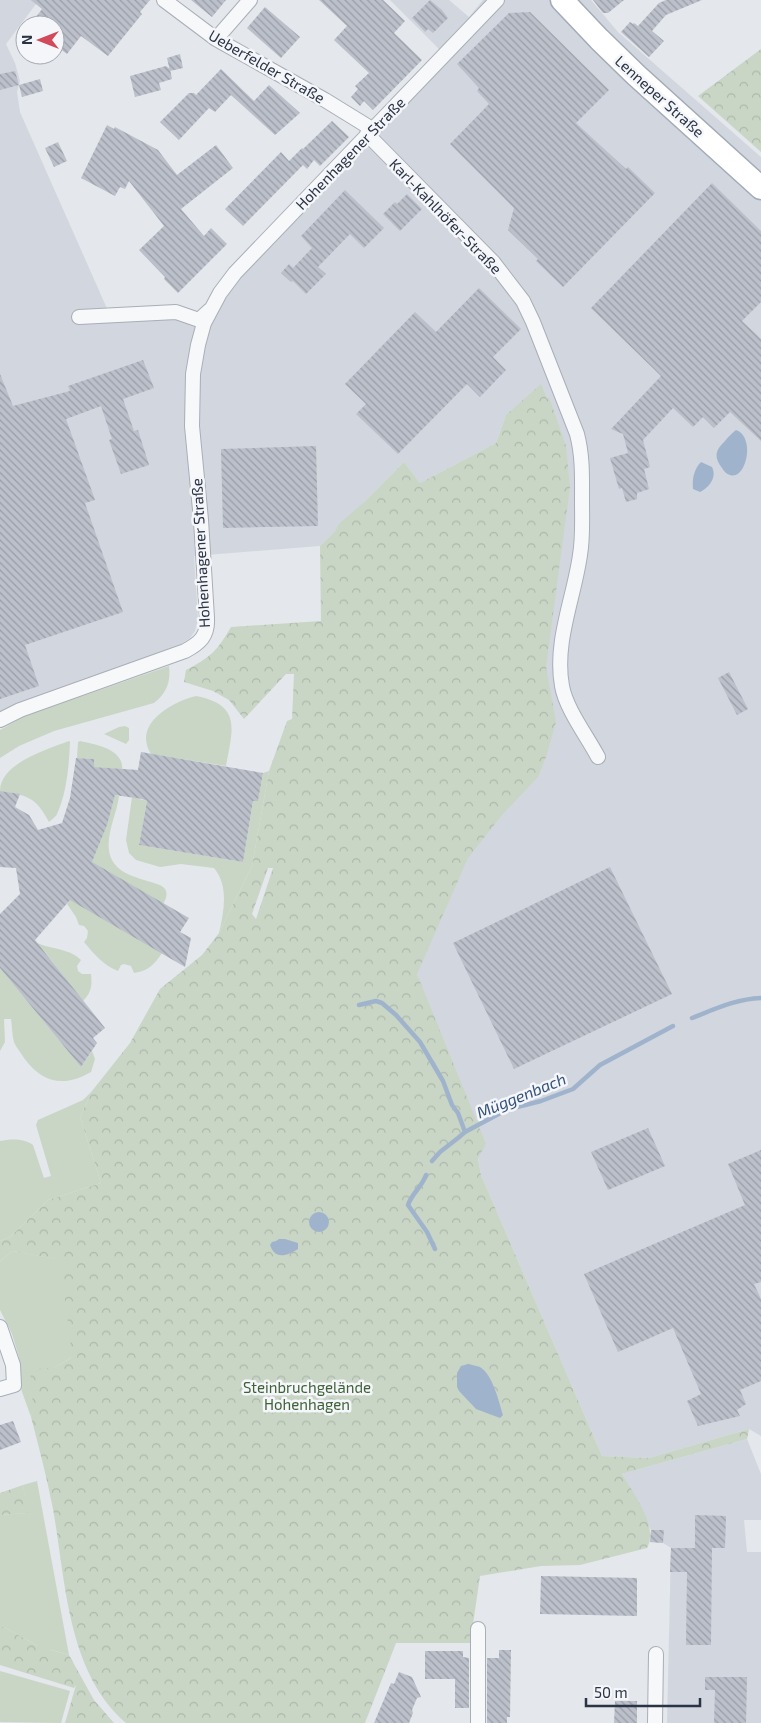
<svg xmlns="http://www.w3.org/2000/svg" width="761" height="1723" font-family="'Exo 2',sans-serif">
<defs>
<pattern id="forest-crowns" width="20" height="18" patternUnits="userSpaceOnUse" patternTransform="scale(1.25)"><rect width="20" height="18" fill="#c9d6c5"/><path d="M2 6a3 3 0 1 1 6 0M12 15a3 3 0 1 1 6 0" fill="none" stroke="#adb8ab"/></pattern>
<pattern id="building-back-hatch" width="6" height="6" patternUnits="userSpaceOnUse" patternTransform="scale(1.25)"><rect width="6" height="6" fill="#bbc0ca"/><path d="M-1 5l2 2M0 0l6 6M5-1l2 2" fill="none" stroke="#989da6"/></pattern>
</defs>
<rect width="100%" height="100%" fill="#e4e7ec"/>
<path fill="#d2d6de" d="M0,0H39L6,44L15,63L20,81L17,92L20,112L109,313L198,319L444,54L390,0H449L469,17L483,0H591L618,32L761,157V1436L749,1429L649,1458L602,1456L481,1175L478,1157L417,974L506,415L496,443L420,483L404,462L320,546L194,556L198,619L195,631L190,638L181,644L0,712Z
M747,1439L761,1474V1520H744L747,1552H761V1723H667L671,1548L663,1543L650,1542L651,1530L622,1474Z"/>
<path fill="#c9d6c5" d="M169,666C171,683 166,693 154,703L54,731L19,746L0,758V730L25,716Z
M196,696C243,705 232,731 226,766L151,754C132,724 172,702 196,696Z
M125,726L129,728V740L126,744L104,734L119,727Z
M69,741L70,742C69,765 67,792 57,814C56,817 52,819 49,822C36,797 27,795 0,791C0,763 48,749 69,741Z
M80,741C97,745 126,749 122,773L118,769L94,767V759L77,758L78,742Z
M269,771L252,866L219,933C224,911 229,886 214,868L181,864L160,867L136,860L129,853L126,840L132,797L147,801L139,845L243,862L253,801H258L263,773Z
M115,795L119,796C117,815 102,841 112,860C123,881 160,880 165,889C168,894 166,899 163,904L105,870L84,878C98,851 107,824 115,795Z
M80,885L148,944V945L162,953C154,965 148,971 134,973L131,966L124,964L121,965L118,971C103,965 94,954 84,942L87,938L88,931L84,926L79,925L76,917L67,904Z
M33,941C49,950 68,947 81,960L77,966L78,971L82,974H91C92,985 92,992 83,1001L45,952Z
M0,968L81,1067L92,1051L95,1059L91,1072C65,1087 43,1084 24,1058C21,1053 16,1047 14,1042C12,1035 12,1026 11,1019H4L5,1042L0,1051Z
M92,1091L80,1117L101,1183L48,1200L10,1237L0,1241V1141C10,1139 24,1138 33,1145L44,1178L51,1176L36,1125L38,1120L83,1100Z
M13,1251L62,1260L74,1356L46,1373L31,1417L21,1389L19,1357L12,1334L0,1310V1261Z
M37,1481L69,1655L38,1646L4,1627H0V1515L27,1513L23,1485Z
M0,1671L70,1691L61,1723L0,1722Z"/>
<path fill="url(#forest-crowns)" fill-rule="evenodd" d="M761,49V152L698,96Z
M541,384L547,399L549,397L566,446L570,487L546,667L556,722L546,757L538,777L502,815L468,858L417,974L486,1144L478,1158L481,1175L602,1456L649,1458L749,1429L747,1439L622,1474C633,1493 659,1526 647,1548L580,1565L541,1566L480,1576L473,1624V1643H396L365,1723H126C67,1672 66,1582 53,1509C47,1478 39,1448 31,1417L34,1407L30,1386L31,1369L54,1368L71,1358L72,1355L60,1260L13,1251L0,1261V1241L10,1237L48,1200L101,1183L80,1117L92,1091L130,1043L160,989L202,955L219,933L252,866L269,771L287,721L292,719L294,674H286L244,719L229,700L213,691L184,682L186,670C211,657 217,651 231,627L321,621L320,546L335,531L339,524L364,502L404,462L420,483L496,443L506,415ZM268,868H273L256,919L252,914Z
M23,1485L28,1513L0,1515V1493Z
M0,1627H4L38,1646L45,1644L51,1650L69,1655L94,1700L114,1723H65L76,1685L74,1688L0,1665Z"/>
<path fill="#9fb4cc" d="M736,430C756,437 746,481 730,475C726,474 724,471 722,468C713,456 716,450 725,441C728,437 732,433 736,430Z
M701,462L712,467C717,477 710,487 700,492L693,489C692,479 694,469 701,462Z
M309 1222a10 10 0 1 1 20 0a10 10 0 1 1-20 0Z
M279,1239H285L298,1243V1249C287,1256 275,1260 270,1245L272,1242L276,1241Z
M468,1364C472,1365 477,1366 480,1367C493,1375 499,1402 503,1415L500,1418L476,1409L459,1391L457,1387V1373L461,1366Z"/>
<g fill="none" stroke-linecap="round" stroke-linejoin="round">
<path stroke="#9fb4cc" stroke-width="4.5" d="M359,1005L376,1001L382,1003L396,1015L420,1042L443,1081L452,1105L458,1113L465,1132
M692,1018C715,1009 736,999 761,998
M432,1161L440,1152L458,1138L465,1132L506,1110L541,1101L573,1089L600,1065L673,1026
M426,1175C422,1187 412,1193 408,1205L427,1232L435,1249"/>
</g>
<path fill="url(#building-back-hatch)" d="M31,0H150L140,12L142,14L108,56L81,36L67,54L55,45V25H30L42,9Z
M191,0H226L212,17Z
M319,0H383L405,21L394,33L422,60L373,110L364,101L360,106L351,97L358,89L355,86L369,73L334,40L347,26Z
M430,0L442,10L448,18L433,33L428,29L425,32L412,18Z
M593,0H624L608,13H603Z
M666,0H702L666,15L652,31L664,41L649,57L621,32L630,22L633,24L634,23L638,26L659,3Z
M265,7L300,37L281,58L247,28Z
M530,12L609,90L576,123L626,169L628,167L655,193L563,287L536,261L538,259L508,230L514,208L450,144L489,104L477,91L479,88L457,64L509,13Z
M180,54L183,68L170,71L167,58Z
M166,66L170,69L172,79L159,83L161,90L135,97L130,76Z
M221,69L254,101L269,85L300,113L275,135L231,95L215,112L209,108L179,140L160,122L189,93H194L196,95Z
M15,71L19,85L0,90V74Z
M40,79L43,91L22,97L19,85Z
M332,121L349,137L320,166L314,160L307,169L303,165L243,226L225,209L281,152L289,161L302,148L303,149Z
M107,125L114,129L115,127L158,150L177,175L216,145L233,168L181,209L204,236L211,228L227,244L178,293L164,279L165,277L139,250L164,226L129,181L125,189L120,187L115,196L81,178Z
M58,142L67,161L54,167L45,148Z
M712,183L761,231V302L742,321L761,339V441L730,412L714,428L703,417L693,427L673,408L643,440L650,467L644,469L649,489L637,493V499L626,502L622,488L619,489L610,458L628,453L623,434L611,429L661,376L591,308Z
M345,190L384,228L364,248L350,234L318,267L326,274L306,294L293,281L291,282L281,273L289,264L293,268L312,248L301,236Z
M407,194L422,209L400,231L383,214L395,202L397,204Z
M479,288L521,329L493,357L506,370L480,397L467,384L398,454L356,414L366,404L345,384L415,312L436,332Z
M143,360L154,388L123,399L134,431L138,430L149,465L121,474L109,440L112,439L101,406L66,419L95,500L85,503L123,612L25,645L39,686L0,699V374L13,406L70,391L68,386Z
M316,446L318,526L223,528L221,449Z
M729,672L748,709L737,715L718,678Z
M141,752L263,773L258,801H253L243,862L139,845L147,801L142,799L115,795L107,825L92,862L189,918L180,932L191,938L185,967L70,900L35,940L105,1028L93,1038L97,1043L81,1067L0,968V914L20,894L16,868L0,867V791L20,794L15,807L29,815L38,830L62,823L70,798L76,758L94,759V767L138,770Z
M610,867L672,994L514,1069L453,943Z
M648,1128L665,1166L608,1190L591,1152Z
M761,1150V1282L754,1284L761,1299V1381L740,1390L746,1404L737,1410L740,1416L698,1426L687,1401L701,1394L673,1328L618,1352L584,1274L745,1205L728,1164Z
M13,1421L21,1442L0,1450V1425Z
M695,1515L726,1516L725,1548H712L711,1645H686L687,1572H670L671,1548H695Z
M651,1530H664L663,1543L650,1542Z
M541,1576L637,1578V1616L540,1614Z
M499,1650H511L510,1717H507V1723H487V1658H499Z
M425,1651H463V1657L469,1658V1708H455V1679H425Z
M399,1672L412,1677L421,1697L417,1698L412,1710L413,1713L409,1723H374L391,1683L394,1684Z
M705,1677H747L746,1723H714L715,1690H705Z
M615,1701H637V1723H614Z"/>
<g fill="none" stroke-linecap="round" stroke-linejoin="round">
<g stroke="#a9aeb7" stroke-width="16">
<path id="minor" d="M164,0L216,39L325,100L372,129
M216,39L250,0
M367,134L493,262L523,301L533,322L577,434C583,457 582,479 582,502C582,519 583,538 580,555C574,598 554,642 562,686C566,709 587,736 598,757
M79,317L176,312L199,320L210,310
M0,720L20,710L185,651C200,643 208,636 207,618L201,520L192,426L193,374L198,345L204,323L220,293L235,273L497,0
M0,1327L13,1365L14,1385L0,1389
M478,1629V1723
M655,1723L656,1654"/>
</g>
<g stroke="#a3abb8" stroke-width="25">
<path id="primary" d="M562,0L599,39L636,75L761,188"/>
</g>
<use href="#minor" stroke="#f7f8fa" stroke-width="14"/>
<use href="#primary" stroke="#fff" stroke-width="22"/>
</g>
<g text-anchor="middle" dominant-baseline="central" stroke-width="5" stroke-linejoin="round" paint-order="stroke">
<g font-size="15" fill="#2b3445" stroke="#f4f6f9">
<text transform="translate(267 66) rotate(30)">Ueberfelder Straße</text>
<text transform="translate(660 96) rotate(42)">Lenneper Straße</text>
<text transform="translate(350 153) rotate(-46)">Hohenhagener Straße</text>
<text transform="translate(446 216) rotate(46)">Karl-Kahlhöfer-Straße</text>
<text transform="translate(200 553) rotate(-93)">Hohenhagener Straße</text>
</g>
<g font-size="15" fill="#3f6138" stroke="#f4f6f9">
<text x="307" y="1387">Steinbruchgelände<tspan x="307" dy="17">Hohenhagen</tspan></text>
</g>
<g font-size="16" font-style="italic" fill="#34527a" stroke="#f4f6f9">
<text transform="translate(521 1095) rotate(-22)">Müggenbach</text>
</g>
</g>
<g transform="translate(40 40) rotate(270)"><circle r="24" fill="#f4f6f9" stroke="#a4a8b1"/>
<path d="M0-4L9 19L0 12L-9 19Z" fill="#d1495b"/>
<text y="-8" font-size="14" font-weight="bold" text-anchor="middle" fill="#2b3445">N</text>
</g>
<path d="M586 1698v8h114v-8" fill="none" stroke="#2b3445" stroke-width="2.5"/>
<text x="594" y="1698" font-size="15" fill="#2b3445" stroke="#f4f6f9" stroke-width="4" paint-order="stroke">50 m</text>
</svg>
